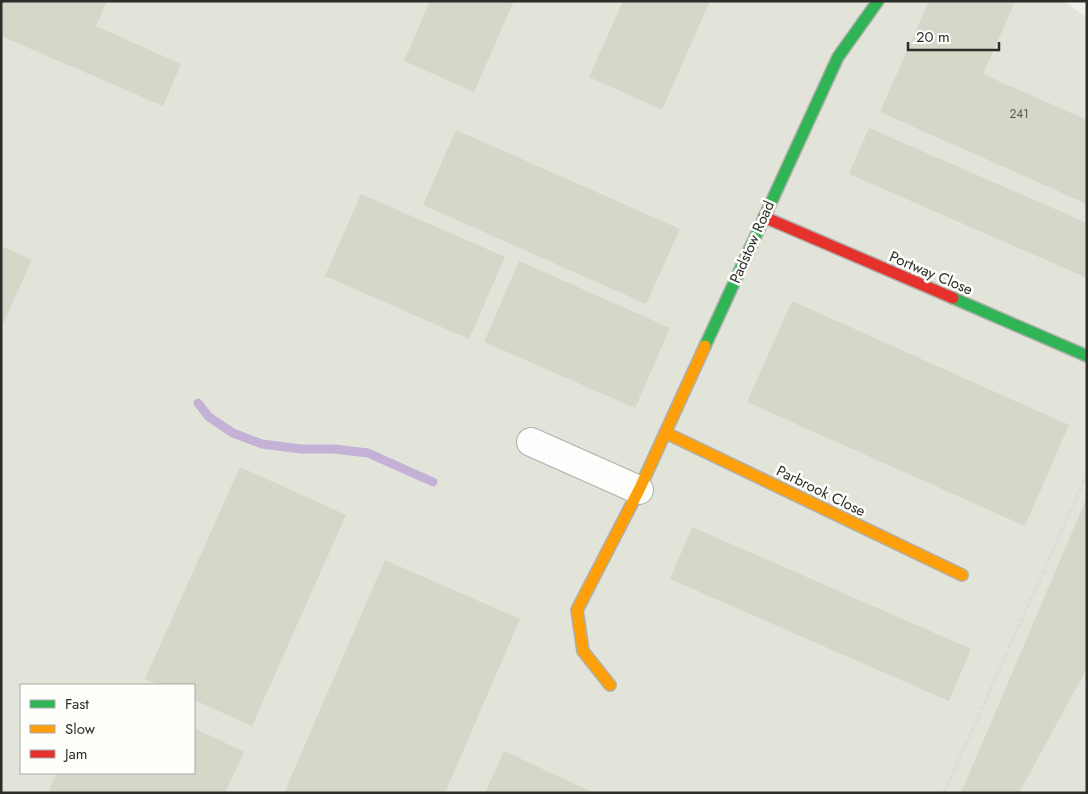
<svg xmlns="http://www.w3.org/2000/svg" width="1088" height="794" font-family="Jost,sans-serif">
<rect width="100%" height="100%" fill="#eff0ea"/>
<path fill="#e2e4d9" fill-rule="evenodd" d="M1,1H1064L1087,18V793H1ZM21,685H194V773H21Z"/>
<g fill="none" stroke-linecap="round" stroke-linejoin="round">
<path stroke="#c4b2d6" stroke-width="9" d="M198,403L209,417L233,433L262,444L301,449H334L368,453L433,482"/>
</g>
<path fill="#d5d7c8" d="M1,1H107L96,26L181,64L163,106L1,36Z
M430,1H514L474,92L404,61Z
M623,1H710L662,110L589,77Z
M929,1L1015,2L983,74L1087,120V204L880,112Z
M869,128L1087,223V278L849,174Z
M456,130L680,229L646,304L423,205Z
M361,194L505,257L469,339L325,276Z
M1,246L32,260L1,328Z
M519,261L670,328L635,408L484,342Z
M792,301L1069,425L1025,526L747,402Z
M240,467L346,515L252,726L194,700V685H160L145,679Z
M1087,497V668L1019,793H961Z
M692,527L971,649L949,701L670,579Z
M385,560L520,619L445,793H284Z
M194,728L244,752L225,793H55L49,790L57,773H194Z
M504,751L594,793H485Z"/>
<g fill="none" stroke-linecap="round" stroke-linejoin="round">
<g stroke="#afb0ac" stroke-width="30">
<path id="street" d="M531,442L639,490"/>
</g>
<g stroke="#afb0ac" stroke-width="14">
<path id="fast" d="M953,298L1087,356
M705,346L838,57L878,1"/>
</g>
<g stroke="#afb0ac" stroke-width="14">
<path id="slow" d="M666,433L962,575
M610,685L583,651L577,610L639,490L705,346"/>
</g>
<g stroke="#afb0ac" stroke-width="14">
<path id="jam" d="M764,217L953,298"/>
</g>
<path stroke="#dcdcdb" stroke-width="3" stroke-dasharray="5 2.5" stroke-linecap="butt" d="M944,793L1087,474"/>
<use href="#street" stroke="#fdfdfc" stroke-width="28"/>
<use href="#fast" stroke="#30b455" stroke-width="11"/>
<use href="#slow" stroke="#ff9f0a" stroke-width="11"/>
<use href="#jam" stroke="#e5322d" stroke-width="11"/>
</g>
<g text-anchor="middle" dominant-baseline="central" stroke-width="5" stroke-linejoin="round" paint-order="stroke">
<g font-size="12" fill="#575852">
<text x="1019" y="114">241</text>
</g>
<g font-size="15" fill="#2d2e2a" stroke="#fefffb">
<text transform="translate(752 242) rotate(-66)">Padstow Road</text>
<text transform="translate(931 273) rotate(23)">Portway Close</text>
<text transform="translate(821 491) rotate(26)">Parbrook Close</text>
</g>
</g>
<rect width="1088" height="794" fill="none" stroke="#2d2e2a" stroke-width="5"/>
<rect x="20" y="684" width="175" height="90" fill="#fefffb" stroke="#aaaba7"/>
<rect x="30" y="700" width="25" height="8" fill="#30b455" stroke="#aaaba7"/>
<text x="65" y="709" font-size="15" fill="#2d2e2a">Fast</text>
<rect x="30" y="725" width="25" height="8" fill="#ff9f0a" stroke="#aaaba7"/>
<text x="65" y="734" font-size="15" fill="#2d2e2a">Slow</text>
<rect x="30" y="750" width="25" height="8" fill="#e5322d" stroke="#aaaba7"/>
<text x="65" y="759" font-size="15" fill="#2d2e2a">Jam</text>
<path d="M908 42v8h91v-8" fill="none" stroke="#2d2e2a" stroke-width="2.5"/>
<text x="916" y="42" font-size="15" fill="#2d2e2a" stroke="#fefffb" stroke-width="4" paint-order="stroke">20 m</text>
</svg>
